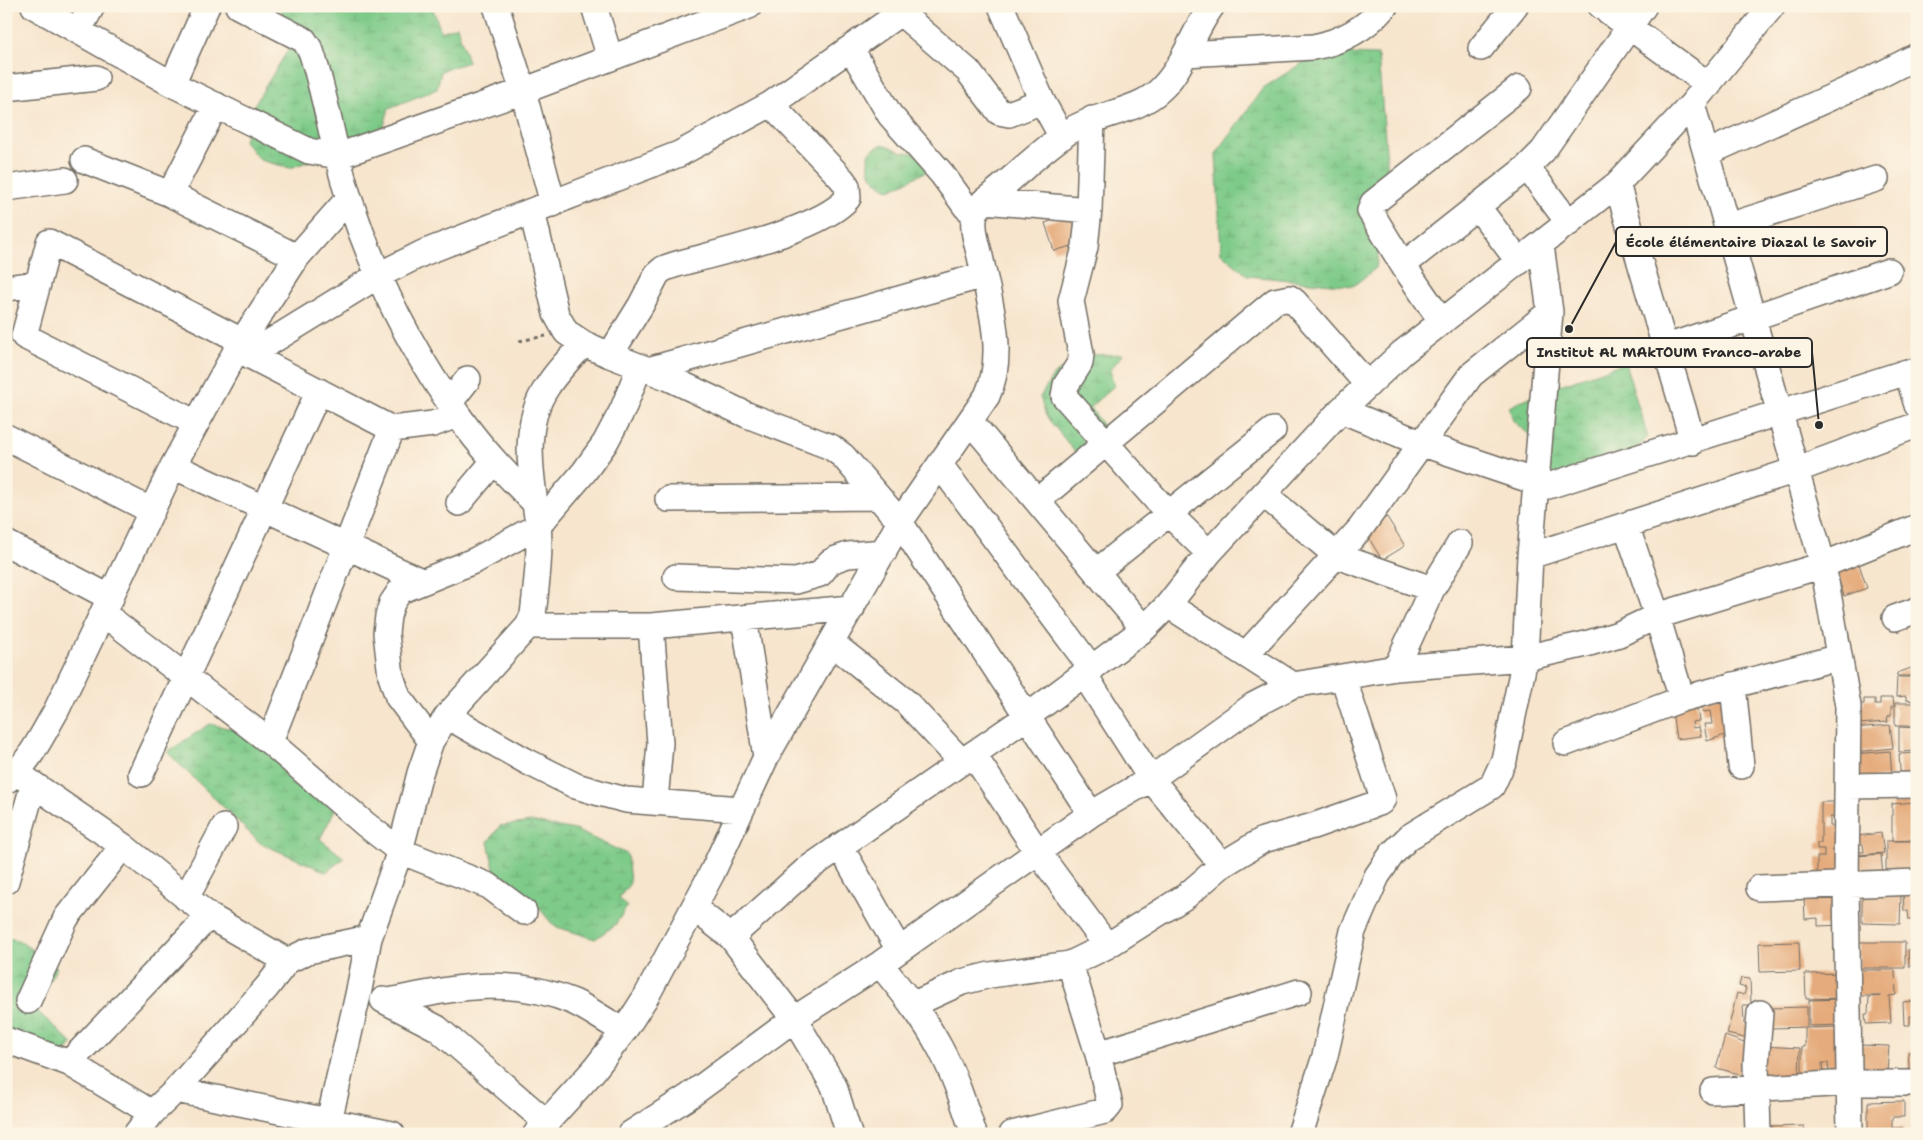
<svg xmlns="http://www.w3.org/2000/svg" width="1923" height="1140" font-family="'Shantell Sans',sans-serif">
<defs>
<pattern id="wetland-marsh" width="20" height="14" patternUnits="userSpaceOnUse" patternTransform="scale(1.25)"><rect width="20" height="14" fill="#7ecb89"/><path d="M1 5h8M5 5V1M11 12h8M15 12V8" fill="none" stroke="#6dae76"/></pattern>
</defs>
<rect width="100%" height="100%" fill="#fcf5e5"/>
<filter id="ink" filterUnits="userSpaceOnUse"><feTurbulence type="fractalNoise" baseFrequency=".02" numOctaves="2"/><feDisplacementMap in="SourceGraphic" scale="10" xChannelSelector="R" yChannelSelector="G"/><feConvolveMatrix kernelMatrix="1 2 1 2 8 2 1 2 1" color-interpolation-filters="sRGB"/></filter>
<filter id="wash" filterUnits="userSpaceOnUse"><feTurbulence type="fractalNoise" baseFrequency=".0096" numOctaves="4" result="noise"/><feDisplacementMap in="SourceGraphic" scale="20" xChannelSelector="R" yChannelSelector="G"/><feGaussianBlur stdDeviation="1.12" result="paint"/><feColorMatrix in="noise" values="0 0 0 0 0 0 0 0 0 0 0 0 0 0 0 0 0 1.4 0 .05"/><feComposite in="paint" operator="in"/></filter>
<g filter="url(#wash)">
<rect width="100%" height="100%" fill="#f7e5cd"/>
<path fill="url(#wetland-marsh)" stroke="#547b5a" d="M280,6H432L441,32L457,26L468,62L441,71L437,89L389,108L383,130L355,145L290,168L260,160L244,141L254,105L291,45Z
M1318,53L1378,55L1389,185L1376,268L1353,286L1248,276L1221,253L1216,154L1263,88Z
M883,144L902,152L918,153L935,167L890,190C872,180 868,176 868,155L872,150Z
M1123,354L1110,370L1114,386L1090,407L1105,429L1075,452L1046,416L1040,397L1054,374L1085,355Z
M1625,363L1648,437L1604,479L1545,490L1531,436L1513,421L1509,407L1539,392Z
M210,724L280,740L342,796L320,839L344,858L326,872L260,843L167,752Z
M532,822L575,830L627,854L630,883L619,898L627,907L615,925L595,939L554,926L539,908L495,873L488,842L500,826Z
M6,938L18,940L57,967L34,1008L73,1044L56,1062L11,1045L6,1058Z"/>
<g id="blocks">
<path fill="#e5ab7b" d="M1076,213L1085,242L1054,251L1045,223Z
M1387,517L1405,546L1382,560L1364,530Z
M1857,558L1867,588L1844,596L1834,565Z
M1917,666V676H1897V673Z
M1897,677H1917V701L1906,700V696L1896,697Z
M1726,694L1731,733L1707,741L1704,724H1712L1710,711L1703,712L1701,701Z
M1880,698H1893L1894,707H1891V716L1887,717L1888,722L1857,724L1858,704H1864V699H1875V705H1880Z
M1696,701L1699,721L1692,722L1693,728L1699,727L1701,736L1676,739L1671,704Z
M1895,703H1917V726H1895Z
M1890,725L1893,748L1855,752L1853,728Z
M1899,727L1917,728V751L1899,752Z
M1890,751L1892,776L1858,779L1855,754Z
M1917,753V783L1901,784L1899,754Z
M1821,802H1844V817H1830V826H1844L1843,881H1817V857H1824V849H1817V843H1821Z
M1915,802L1914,840L1892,841V804Z
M1881,833L1884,853L1859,855V852H1864L1863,844H1858L1857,836Z
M1886,841H1917V876H1886Z
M1881,854L1883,875L1858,877L1856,856Z
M1862,893L1901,894L1900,924L1862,923Z
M1917,893V920H1909L1908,911H1904L1903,894Z
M1844,897V925L1818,926V918L1805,919L1804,898Z
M1799,942L1800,971L1760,972L1759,943Z
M1859,942H1905V968H1859Z
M1917,949V966H1909L1908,950Z
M1858,970H1895L1896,995L1889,996L1891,1023L1866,1024L1865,1014H1868L1869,997L1881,996H1858Z
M1845,973L1846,998L1806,999L1805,974Z
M1741,978L1750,979L1751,1005H1743L1744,1024H1752L1753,1040L1727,1034L1737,993L1744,995L1746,988L1739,986Z
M1844,999V1025L1809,1026V1000Z
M1913,1001V1007H1917V1016H1910V1025H1904L1903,1002Z
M1807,1007V1027L1772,1028L1771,1008Z
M1840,1027L1842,1075H1829L1828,1063H1822L1823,1076H1802V1047H1805V1028Z
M1725,1036L1755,1047L1747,1076L1716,1068Z
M1860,1045L1889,1046L1887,1073L1859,1072Z
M1761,1046L1800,1048L1799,1077L1760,1076Z
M1917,1051V1080H1910L1908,1052Z
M1904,1101V1117H1892V1128H1903V1134H1887V1129L1868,1130V1102Z
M1804,1126V1134H1769V1127Z"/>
</g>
</g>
<g filter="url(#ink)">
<use href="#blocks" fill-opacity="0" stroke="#726c64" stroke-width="1"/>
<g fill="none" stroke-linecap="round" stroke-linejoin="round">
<g stroke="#726c64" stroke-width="28">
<path id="minor" d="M34,6L172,84L309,151L338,156L523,91L749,6
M238,6L304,40L311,51C327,99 333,150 349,198C374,274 411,350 458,415C480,447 506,474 533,501
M496,6L523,91L553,204
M594,6L610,58
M1001,6L1042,101L1062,137
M1601,6L1709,85
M902,14L968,71L999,112L1009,114L1042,101
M79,30L92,6
M1481,48L1515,6
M851,49L890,115L942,174L966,207L975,214
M1185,54L1313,47C1342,42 1366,28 1385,6
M172,84L207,6
M6,88L96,78
M1692,104L1823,565L1848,706L1846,885L1850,1134
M1092,119L1089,210L1085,247L1071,301L1081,354L1080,363L1066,385L1064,396L1169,514L1209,553
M1707,153L1874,78L1917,56
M84,160L170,194L297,257
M1527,167L1569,223
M1617,184L1693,442
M6,188L65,180
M170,194L216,105
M984,201L1089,210
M1477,206L1519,262
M532,211L556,314L566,332L584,344L610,355L669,378L747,415L831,447L843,456L900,522L1091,814
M1728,226L1876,179
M1403,265L1527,167L1543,151L1644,6
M6,288L38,284
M1442,322L1403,265L1370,211L1373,203L1519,88
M1667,347L1889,271
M237,349L392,429L433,424L457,415
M249,355L379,275L423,253L679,154L771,104L910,6
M610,355L641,305L657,274L663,269C674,264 685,262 696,259C734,249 824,227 848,198L847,186L842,179L771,104
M648,370L984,275
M450,402L468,379
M1341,410L1423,444L1548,486L1907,372L1917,405
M970,421L1144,629
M196,423L24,336L49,242L242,341
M6,437L152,511
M940,465L1092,669
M173,466L421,581
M1265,495L1337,556L1432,589
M668,499L877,497
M1037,501L1275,301L1290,298L1295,302L1368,385
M459,503L494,461
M1626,525L1657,616L1682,699
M6,543L111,598
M1530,556L1796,470L1917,425
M1096,572L1273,430
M676,577L796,581L820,574L830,562L836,559L848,555L884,552
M1168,605L1293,685
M104,614L270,742L365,824L400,851L489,886L524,912
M744,618L766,757
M1895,618L1917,610
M528,626H651L852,608
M651,626L660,743L655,802
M832,643L906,702L962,762
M1247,653L1360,529L1471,375L1550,312
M1396,668L1432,589L1460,543
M1084,674L1151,779L1222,865
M1733,685L1741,766
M447,716L526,761L576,786L603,794L626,800L741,809
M431,741L398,697L391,676L386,633L388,616L392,603L400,591L476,560L538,526L584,472L605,443L623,409L639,368
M270,742L392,429
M1566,743L1682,699L1839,657
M973,754L1037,851L1107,946
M17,773L123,846L209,916L287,961
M141,774L319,391
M6,781C29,764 42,735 56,711L173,466L237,349L297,257L349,198
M1847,786L1917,785
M840,846L899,950
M6,881L33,786
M1759,888L1917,882
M186,898L224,827
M694,908L731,937L794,1019L834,1086L849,1134
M731,937L806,870L1028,716L1144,629L1168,605L1209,553L1341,410L1402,353L1617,184L1692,104L1772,6
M880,964C902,991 924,1018 940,1048C955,1076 964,1105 974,1134
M383,1000L437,1028L546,1122
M28,1001L66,918L123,846
M389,1001C455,988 508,975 574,1002C591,1010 607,1022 624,1031
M912,1005L962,982L990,975L1070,964L1107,946L1186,896L1222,865L1263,840L1313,826L1381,802L1383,799L1343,677
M6,1040L69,1063L152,1113
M1098,1054L1299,992
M69,1063L209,916
M176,1090L392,1134
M1713,1091L1849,1083H1917
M136,1134L152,1113L176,1090L267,987L287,961L308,951L369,938
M326,1134L358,995L369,938L400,851L420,773L431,741L447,716L528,626L533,615C536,588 541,552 538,524C532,480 520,427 547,387C557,371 571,357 584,344
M536,1134L594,1070L624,1031L647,995L712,873L766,757L900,522L987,396C1007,353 989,301 980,256C977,244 971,226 975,214C976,210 981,205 984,201C1014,179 1041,149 1073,129C1099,113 1137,112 1160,90C1184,68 1192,32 1212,6
M630,1134L688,1097L794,1019L880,964L1091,814L1151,779L1254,705L1293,685L1396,668L1525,658L1586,644L1619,634L1657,616L1823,565L1917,527
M1012,1134L1105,1111L1110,1105L1098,1054L1070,964
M1300,1134L1325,1056L1353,931L1377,876L1392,854L1409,837L1492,786L1504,760L1525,658L1530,556L1550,312L1541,245
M1758,1134L1756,1064L1760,1013"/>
</g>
<path stroke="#726c64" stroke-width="3" stroke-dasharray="4 4" stroke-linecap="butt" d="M519,341L546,336"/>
<use href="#minor" stroke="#fff" stroke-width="25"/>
</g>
</g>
<path fill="none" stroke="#2b2b2b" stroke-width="2" d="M1569 329L1616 242M1819 425L1812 352"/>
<g fill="#2b2b2b" stroke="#fcf5e5" stroke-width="2">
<circle cx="1569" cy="329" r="5"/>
<circle cx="1819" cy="425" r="5"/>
</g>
<g fill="#fcf5e5" stroke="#2b2b2b" stroke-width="2">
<rect x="1616" y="227" width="271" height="29" rx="5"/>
<rect x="1527" y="338" width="285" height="29" rx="5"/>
</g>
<g font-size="14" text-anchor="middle" font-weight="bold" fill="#2b2b2b">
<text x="1751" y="247">École élémentaire Diazal le Savoir</text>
<text x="1669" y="357">Institut AL MAkTOUM Franco-arabe</text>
</g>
<rect width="1923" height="1140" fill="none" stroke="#fcf5e5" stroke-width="25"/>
</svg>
